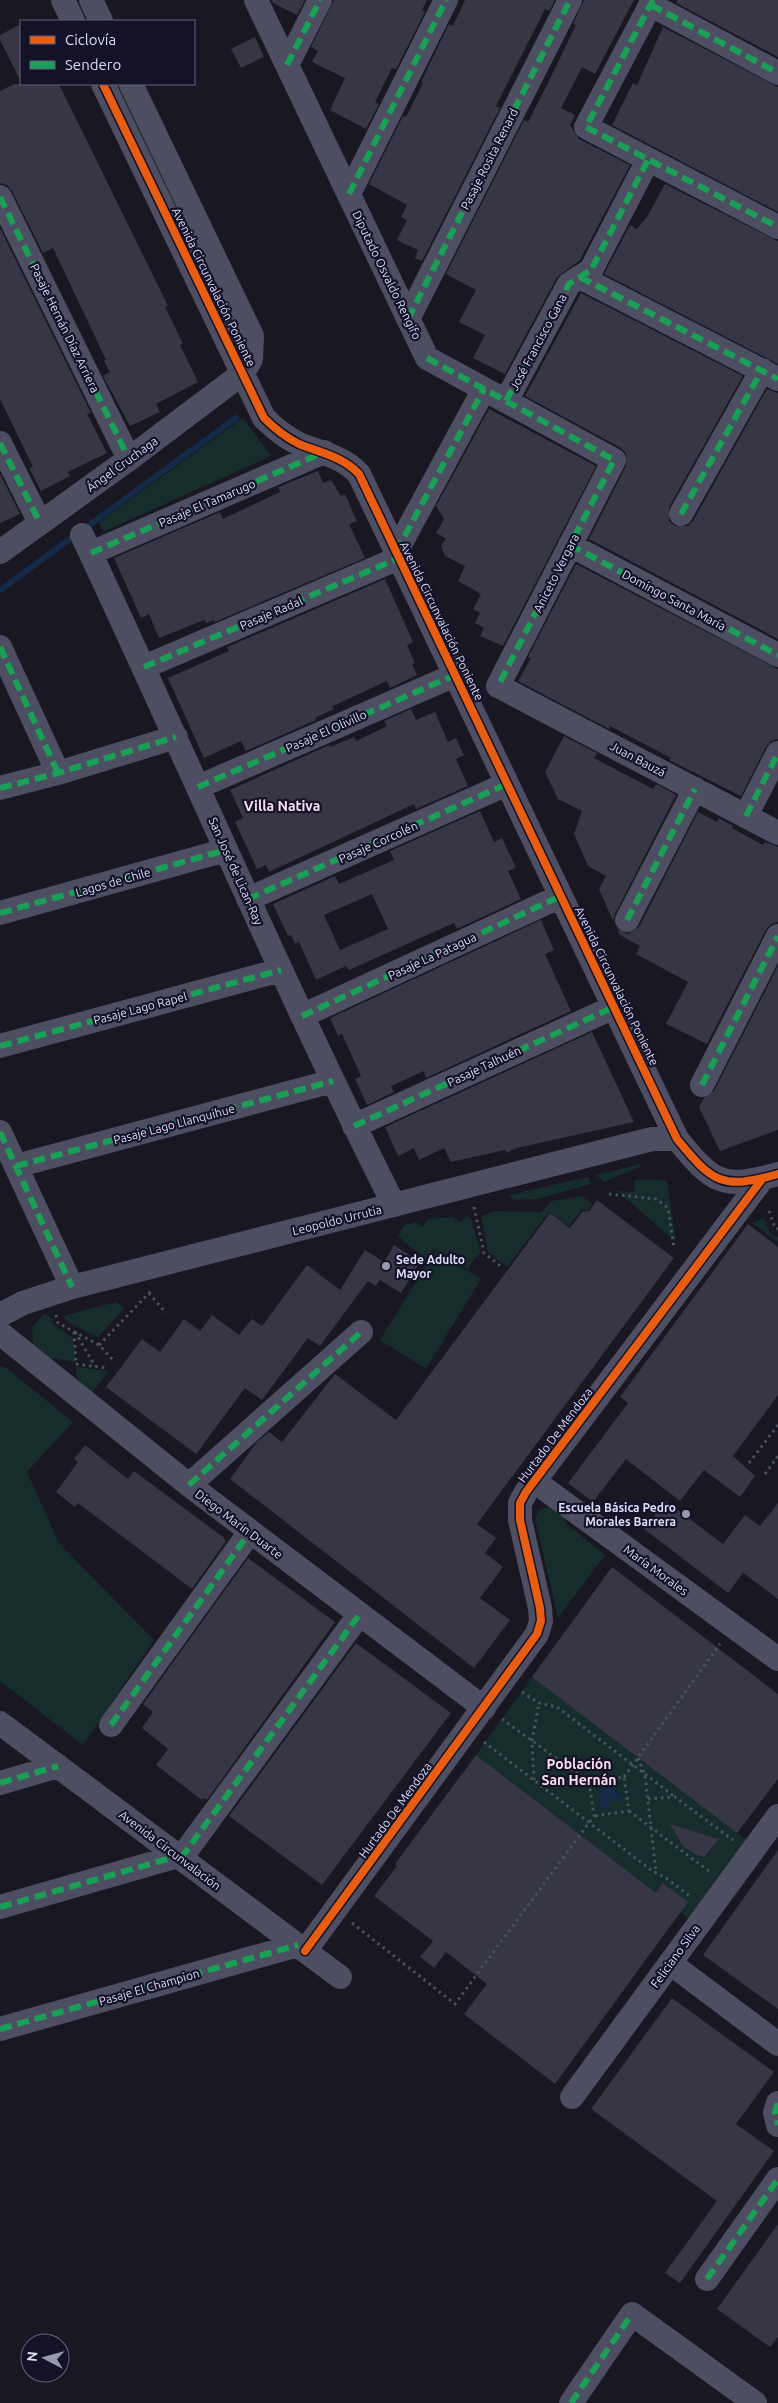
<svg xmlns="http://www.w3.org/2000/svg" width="778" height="2403" font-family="Ubuntu,sans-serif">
<rect width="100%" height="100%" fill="#181722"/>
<path fill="#162d2c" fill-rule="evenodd" d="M115,84H121L246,346L242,349Z
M243,418L271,456L103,532L99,522Z
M640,1164V1167L604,1182L596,1175Z
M588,1177L591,1184L537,1199L514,1200L509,1195Z
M647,1179L667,1181L676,1242L617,1191L635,1192L634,1181Z
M582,1196L592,1204L588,1210H581L569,1226L549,1212L507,1267L488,1252L481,1216L495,1211L541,1212L552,1201Z
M466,1215L471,1219L481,1253L475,1258L468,1269L434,1249L427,1261L398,1236L404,1225L416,1222L423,1227L428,1219L453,1217L461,1223Z
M764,1218L770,1234L778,1237V1242L752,1223Z
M435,1251L481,1279L426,1369L380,1340Z
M116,1302L125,1308L98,1337L69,1323L63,1316Z
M45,1313L51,1318L53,1324L73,1338L75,1362L44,1357L33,1345L32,1327Z
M0,1366L5,1367L73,1422L27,1472L59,1543L154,1640L83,1745L0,1681Z
M76,1367L109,1371L91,1394L78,1383Z
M546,1507L552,1508L564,1517L565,1523L605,1555L558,1618L535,1519L539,1510Z
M532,1677L748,1841L689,1919L476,1755ZM613,1781L615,1782V1790L622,1795L610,1800L606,1808H601L599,1804L601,1798L599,1788H608L610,1782ZM683,1828L696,1832L712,1848L704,1857C691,1854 684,1848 677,1836Z"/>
<path fill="#142a46" d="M614,1781L616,1784L615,1790L623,1797L622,1801L612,1799L606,1808H601L599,1804L601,1798L597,1790L599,1788H608L610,1782Z"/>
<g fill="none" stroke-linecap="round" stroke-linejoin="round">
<path stroke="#142a46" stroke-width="6" d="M0,590L236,418"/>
</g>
<path fill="#363644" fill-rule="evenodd" d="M271,0H305L297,15L273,3Z
M334,0H427L422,10L425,12L396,69L392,68L375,102L379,104L366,129L330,110L345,78L312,62L318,51L311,47Z
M465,0H555L549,11L545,9L536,27L496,106L500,108L422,261L415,258L418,250L397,240L407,220L401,217L407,205L369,184L403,116L406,117L423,83L421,82L449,24L453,26Z
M584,0H634L595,74L582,67L561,108L575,115L570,125L579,139L630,165L580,260L557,277L505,374L473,358L485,335L459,322L476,290L446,274L524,120L528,122L546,87L576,25L573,24Z
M677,0H778V57L676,3Z
M21,24V82L0,40V35Z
M663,27L778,87V212L612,125L633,83L637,85Z
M255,37L264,57L241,68L231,49Z
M14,84H59L168,306L165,307L183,344L180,345L198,382L156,404L160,412L130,426L103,376L110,372L104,361L106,360L53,248L43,253L12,191L7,185L0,183V91Z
M665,184L778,241V364L604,274L630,225L637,229L647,217Z
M0,228L91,413L87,414L107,453L68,472L70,476L41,491L29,468L33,467L0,399Z
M581,293L743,376L669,507V521L675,526H688L693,521L767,389L778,393V639L589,539L626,466V453L621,448L525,396Z
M489,409L596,466L503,646L480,636L484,628L475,623L480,613L473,609L481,594L458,581L465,566L445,556L441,546L446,538L436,533L444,519L436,506Z
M318,471L323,483L331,480L341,496L345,494L357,521L349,524L365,558L215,622L214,620L206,623L204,620L159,638L149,614L141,618L114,558L220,512L223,519L280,492L278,487Z
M0,474L20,514L0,523Z
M576,564L778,669V739L771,741L766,747L741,796L669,760L671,758L610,726L609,729L518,681L531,658L528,657Z
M385,579L413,642L407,645L415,663L412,664L417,675L390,688L387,681L333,706L334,709L315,718L316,720L246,751L241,741L204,758L168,678L229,651L227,647Z
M411,709L416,720L435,712L448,742L456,738L464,755L456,759L468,786L416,809L414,804L269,872L266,865L257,869L235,822L243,818L230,790L329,745L330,747L354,737L356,741L387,726L384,721Z
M564,736L597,753L594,758L653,789L656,784L676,795L615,914L613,921L599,889L606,876L588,866L574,834L582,811L558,799L545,772Z
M480,811L494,842L502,838L516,868L508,871L521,899L457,929L454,923L349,970L346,966L316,980L299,942L295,944L291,935L288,936L273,904L335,876L339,884L394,860L390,851ZM372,894L388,929L340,950L324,915Z
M698,812L717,822L719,818L733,826L732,828L763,845L765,842L778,847V922L771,924L766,930L707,1044L666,1024L688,982L636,954L640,946L620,935L617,929L628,934L639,927Z
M541,920L554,950L545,954L571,1011L426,1078L424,1071L391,1086L394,1092L367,1105L355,1079L361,1076L342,1034L338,1036L330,1018Z
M778,966V1130L720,1151L699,1107L704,1098L714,1091Z
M592,1032L634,1122L517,1148L506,1153L505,1150L451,1162L444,1148L419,1160L414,1148L398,1156L385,1127Z
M597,1200L674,1258L477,1524L496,1538L485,1553L503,1567L480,1598L510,1620L474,1668L230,1479L257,1442L269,1432L282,1442L335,1374L396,1420L550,1213L570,1228L582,1212L589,1211Z
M748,1224L778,1247V1395L733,1456L755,1476L740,1497L704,1470L680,1501L626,1459L593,1502L568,1483L628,1403L620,1397Z
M394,1245L420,1262L401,1293L380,1280L376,1286L368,1281L320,1346L308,1338L262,1400L245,1388L196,1454L106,1387L142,1339L160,1352L184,1319L200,1331L212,1315L239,1335L252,1319L262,1326L307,1265L340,1290L365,1250L384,1262Z
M85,1445L128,1479L134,1471L223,1537L226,1541L192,1589L78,1503L75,1507L56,1492L78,1462L74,1459Z
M666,1501L723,1544L745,1515L760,1526L778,1503V1599L743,1573L728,1593L644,1529Z
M248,1558L335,1622L207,1800L203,1798L202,1800L156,1765L168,1749L142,1728L153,1712L143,1704Z
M612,1567L778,1694V1779L737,1833L532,1677Z
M356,1643L451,1713L322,1885L229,1816Z
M476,1755L656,1893L663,1883L688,1902L555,2084L464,2014L487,1984L446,1952L434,1968L420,1957L433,1941L374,1896L397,1866L395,1864Z
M670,1824L719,1839L704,1857L694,1854L683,1846Z
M778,1850V2009L703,1955Z
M672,1998L774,2072L736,2124L774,2151L680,2283L665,2273L717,2201L591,2109Z
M778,2224V2337L770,2347L717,2309Z"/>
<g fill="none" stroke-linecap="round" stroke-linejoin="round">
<path stroke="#47535e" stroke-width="3" stroke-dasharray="2.5 4" stroke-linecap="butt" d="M609,1194L656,1199L668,1208L674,1248
M474,1207L484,1253L503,1268
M769,1211L775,1228L778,1229
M149,1293L166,1313
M56,1315L58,1323L99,1345L113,1360
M74,1332L76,1364
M75,1332L95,1366
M99,1345L152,1290
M76,1364L107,1368
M749,1463L778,1425
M765,1474L778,1456
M522,1692L539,1703L557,1707L675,1797
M502,1719L589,1782
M484,1742L651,1870L666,1878L691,1897
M638,1758L645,1775L656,1872
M624,1777L720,1644
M534,1780L532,1741L539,1703
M648,1799L675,1797L733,1840
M629,1811L710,1872
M352,1923L455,2004L594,1816L589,1782L624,1777L629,1811L594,1816"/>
<path stroke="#4e4e62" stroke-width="24" d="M63,0L73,21
M91,0L101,21
M256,0L427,358L614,460L498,686
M653,0L586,127L778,227
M651,5L778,73
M287,65L320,0
M103,84L264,418C274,428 287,438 299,444C321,453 342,456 359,474L677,1139C713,1183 722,1190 778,1174
M349,194L446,0
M0,197L129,459
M580,277L778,379
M408,319L570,0
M506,401L569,284L591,270L648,160
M0,443L40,523
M681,514L762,370
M82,535C187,758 283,985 394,1205
M570,545L778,655
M0,552L129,459L243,373L251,359L252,336L131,84
M396,552L484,389
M91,553L324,452
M0,647L58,773
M144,667L399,558
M498,686L778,833
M198,787L455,675
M0,788L58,773L176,737
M746,816L778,753
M248,899L507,784
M0,913L226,850
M627,920L695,789
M302,1016L561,896
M0,1046L281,970
M702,1085L778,936
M354,1126L614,1007
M0,1132L72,1287
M16,1166L333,1081
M0,1315L23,1303L72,1287L652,1139H677
M0,1333L189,1485L484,1708
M534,1481L778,1659
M189,1485L361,1332
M0,1723L340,1977
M111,1725L250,1532
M0,1783L58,1766
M181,1858L359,1615
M0,1907L178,1856
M305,1951L537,1634L541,1621L540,1608L520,1520V1503L526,1492L763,1178
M670,1963L778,2044
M0,2029L298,1945
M572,2097L778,1816
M778,2103L775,2112L778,2125
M707,2279L778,2179
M571,2403L632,2314L755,2403"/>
<path stroke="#1a9f57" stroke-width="6" stroke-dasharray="12 6" stroke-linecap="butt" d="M653,0L586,127L778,227
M651,5L778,73
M287,65L320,0
M349,194L446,0
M0,197L129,459
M580,277L778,379
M408,319L570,0
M427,358L614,460L498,686
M506,401L569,284L591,270L648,160
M0,443L40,523
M681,514L762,370
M570,545L778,655
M396,552L484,389
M91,553L322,453
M0,647L58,773
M144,667L399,558
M198,787L455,675
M0,788L58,773L176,737
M746,816L778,753
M248,899L507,784
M0,913L226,850
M627,920L695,789
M302,1016L561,896
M0,1046L281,970
M702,1085L778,936
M354,1126L614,1007
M0,1132L72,1287
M16,1166L333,1081
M189,1485L361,1332
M111,1725L250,1532
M0,1783L58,1766
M181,1858L359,1615
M0,1907L178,1856
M0,2029L298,1945
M778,2103L775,2112L778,2125
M707,2279L778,2179
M571,2403L632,2314"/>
<g stroke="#141227" stroke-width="11">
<path id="cycleway" d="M103,84L264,418C274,428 287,438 299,444C321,453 342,456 359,474L677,1139C713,1183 722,1190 778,1174
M305,1951L537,1634L541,1621L540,1608L520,1520V1503L526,1492L763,1178"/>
</g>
<use href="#cycleway" stroke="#e95d12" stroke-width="8"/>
</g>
<g fill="#9897b0" stroke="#141227" stroke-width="2">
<circle cx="386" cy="1266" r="5"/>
<circle cx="686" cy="1514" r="5"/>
</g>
<g text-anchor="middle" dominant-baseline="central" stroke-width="4.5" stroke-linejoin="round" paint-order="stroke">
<g font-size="12" fill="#dddcfc" stroke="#141227">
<text transform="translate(489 159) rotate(-63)">Pasaje Rosita Renard</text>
<text transform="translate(387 275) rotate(64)">Diputado Osvaldo Rengifo</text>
<text transform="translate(214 287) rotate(64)">Avenida Circunvalación Poniente</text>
<text transform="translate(65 328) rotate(64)">Pasaje Hernán Díaz Arriera</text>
<text transform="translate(538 342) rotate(-62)">José Francisco Gana</text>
<text transform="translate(122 464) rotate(-36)">Ángel Cruchaga</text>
<text transform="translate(207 503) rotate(-23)">Pasaje El Tamarugo</text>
<text transform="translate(556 573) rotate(-63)">Aniceto Vergara</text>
<text transform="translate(674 600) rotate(28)">Domingo Santa María</text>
<text transform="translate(271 613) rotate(-23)">Pasaje Radal</text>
<text transform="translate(442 621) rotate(64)">Avenida Circunvalación Poniente</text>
<text transform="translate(326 731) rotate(-24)">Pasaje El Olivillo</text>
<text transform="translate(638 759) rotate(28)">Juan Bauzá</text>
<text transform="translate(378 842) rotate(-24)">Pasaje Corcolén</text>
<text transform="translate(236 871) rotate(66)">San José de Lican-Ray</text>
<text transform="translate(113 882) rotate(-16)">Lagos de Chile</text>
<text transform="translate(432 956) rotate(-25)">Pasaje La Patagua</text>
<text transform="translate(617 986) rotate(64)">Avenida Circunvalación Poniente</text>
<text transform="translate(140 1008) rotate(-15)">Pasaje Lago Rapel</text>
<text transform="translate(484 1066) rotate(-25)">Pasaje Talhuén</text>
<text transform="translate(174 1124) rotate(-15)">Pasaje Lago Llanquihue</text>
<text transform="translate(337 1220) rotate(-14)">Leopoldo Urrutia</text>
<text transform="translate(555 1435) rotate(-53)">Hurtado De Mendoza</text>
<text transform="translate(239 1524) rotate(37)">Diego Marín Duarte</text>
<text transform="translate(656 1570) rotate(36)">María Morales</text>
<text transform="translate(395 1810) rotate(-54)">Hurtado De Mendoza</text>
<text transform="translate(170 1850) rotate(37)">Avenida Circunvalación</text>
<text transform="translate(675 1956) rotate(-54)">Feliciano Silva</text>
<text transform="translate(149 1987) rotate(-16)">Pasaje El Champion</text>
</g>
<g font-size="12" font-weight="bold" fill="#dddcfc" stroke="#141227" text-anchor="start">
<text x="396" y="1259">Sede Adulto<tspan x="396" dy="14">Mayor</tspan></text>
<text x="676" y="1507" text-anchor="end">Escuela Básica Pedro<tspan x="676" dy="14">Morales Barrera</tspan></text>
</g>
<g font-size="14" font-weight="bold" fill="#fcdef3" stroke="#141227">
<text x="282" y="806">Villa Nativa</text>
<text x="579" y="1764">Población<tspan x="579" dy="16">San Hernán</tspan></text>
</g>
</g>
<rect x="20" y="20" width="175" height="65" fill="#141227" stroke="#64637c"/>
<rect x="30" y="36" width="25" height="8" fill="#e95d12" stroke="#64637c"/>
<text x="65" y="45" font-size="15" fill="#dddcfc">Ciclovía</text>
<rect x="30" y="61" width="25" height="8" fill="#1a9f57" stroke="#64637c"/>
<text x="65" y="70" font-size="15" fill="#dddcfc">Sendero</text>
<g transform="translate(45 2358) rotate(276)"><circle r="24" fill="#141227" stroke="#64637c"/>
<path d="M0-4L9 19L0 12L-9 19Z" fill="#9897b0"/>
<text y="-8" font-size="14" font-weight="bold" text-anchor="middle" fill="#dddcfc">N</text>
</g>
</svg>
